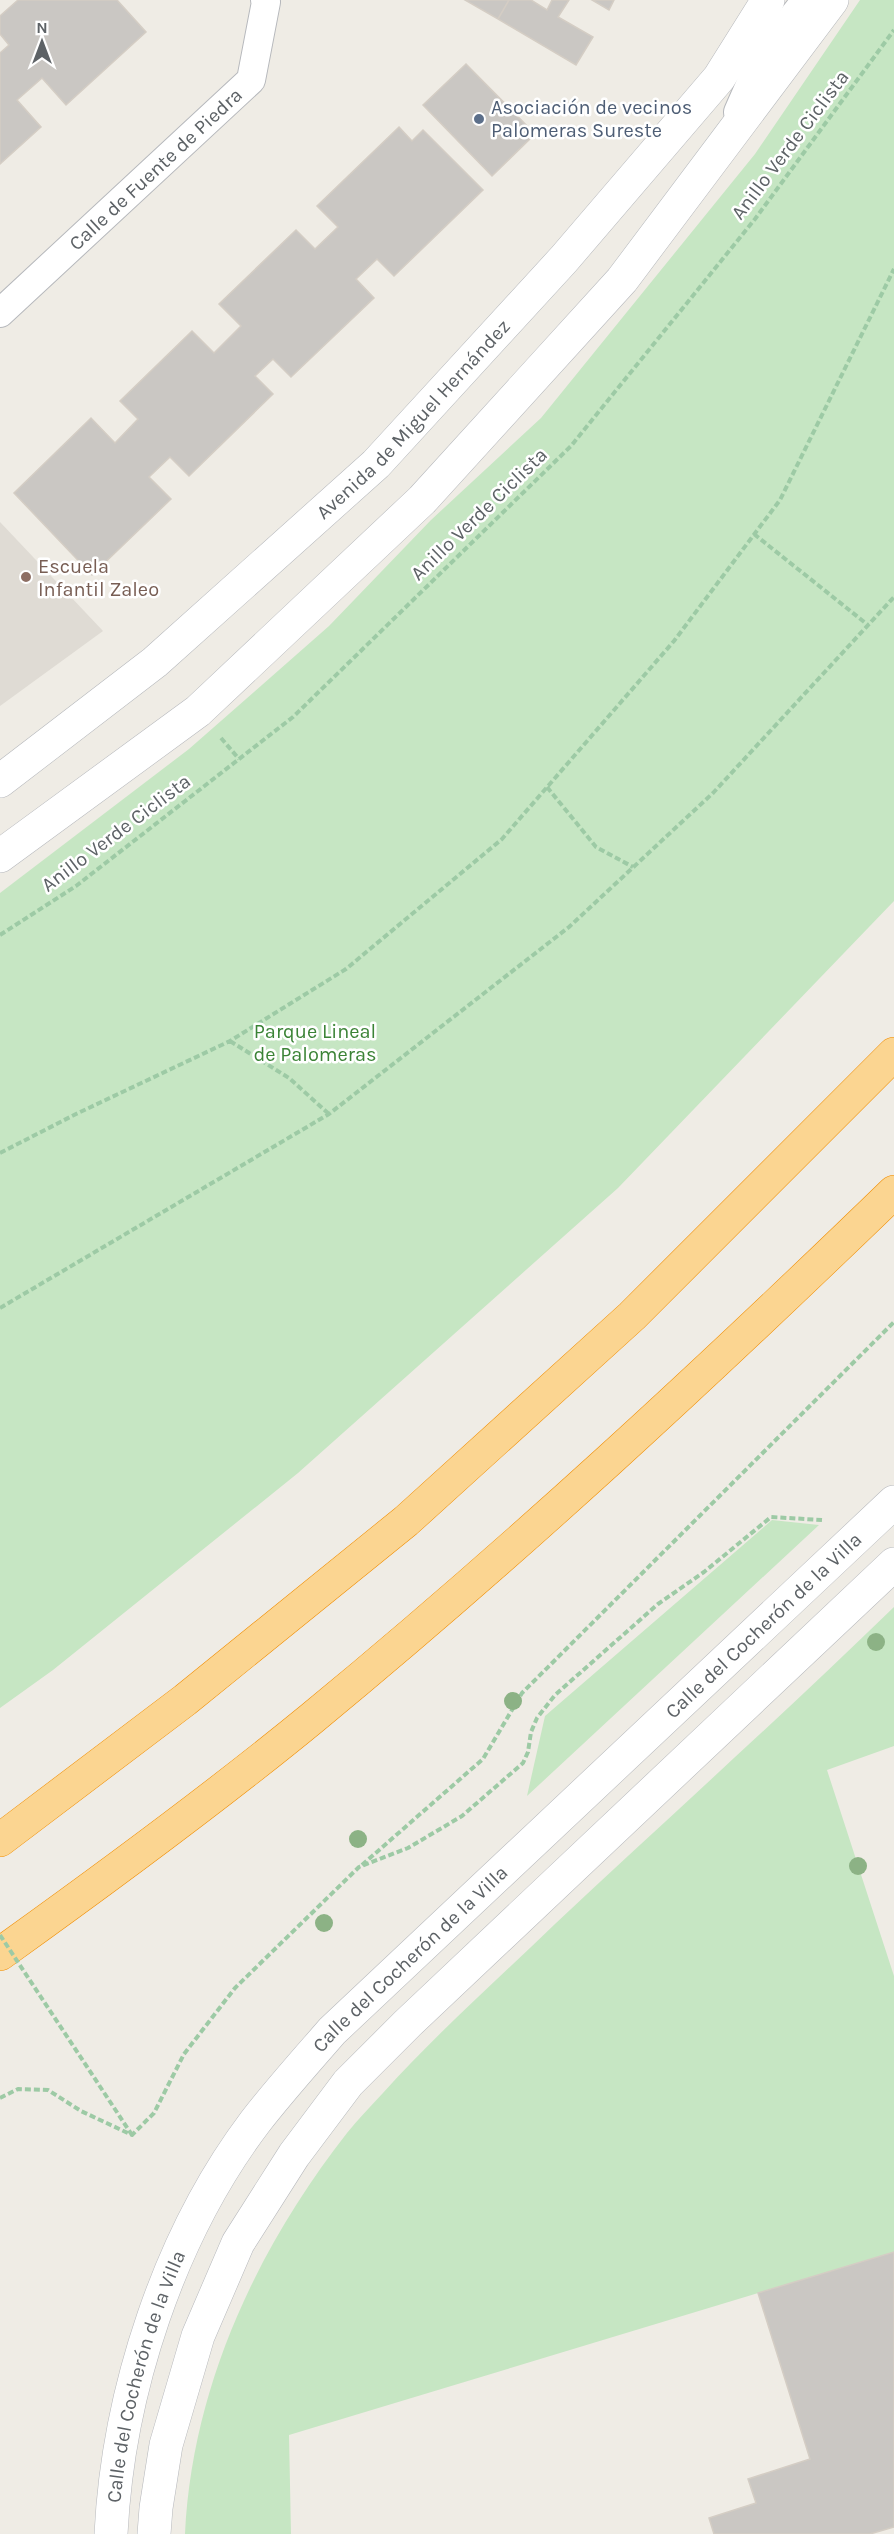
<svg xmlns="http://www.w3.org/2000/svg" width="894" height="2534" font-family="Karla,sans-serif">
<rect width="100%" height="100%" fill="#efece5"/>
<path fill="#dfdbd4" d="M0,522L103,631L0,706Z"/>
<path fill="#c6e6c3" d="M860,0H894V901L618,1188L298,1473L53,1670L0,1708V893L189,749L329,626L431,520L541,418L755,154Z
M772,1520L819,1525L527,1796L545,1716Z
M894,1607V1746L827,1770L894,1976V2252L289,2435L291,2534H185C192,2387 257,2248 347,2133C358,2119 371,2106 383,2093C437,2033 497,1980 555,1924C668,1818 783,1715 894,1607Z"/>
<path fill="#cac7c3" stroke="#d4cdc4" stroke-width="1.5" d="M18,0H117L146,32L66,105L42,78L17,100L41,127L0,164V53L9,45L0,34V16Z
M465,0H509L498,19Z
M509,0H531L547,10L552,0H569L558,17L593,37L576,65L498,19Z
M592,0H614L609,10Z
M466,64L535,134L492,176L423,105Z
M399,127L412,141L423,130L483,190L394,276L377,259L356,279L374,298L291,377L273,359L255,376L273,394L189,476L170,457L149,477L171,499L92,575L14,493L91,418L115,443L138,419L120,401L192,331L214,353L241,326L219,304L296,230L315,249L338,227L317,206Z
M894,2252V2527L870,2534H714L709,2518L756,2503L748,2479L810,2459L758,2293Z"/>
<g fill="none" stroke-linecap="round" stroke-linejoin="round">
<g stroke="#b6b8bc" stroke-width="30">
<g id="minor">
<path d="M738,112L763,55L806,0"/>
<path id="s1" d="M0,313L251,80L266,2L265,0"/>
</g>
</g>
<g stroke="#b6b8bc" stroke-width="34">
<g id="tertiary">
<path id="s2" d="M0,781L155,662L376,464L564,259L719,78L768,0"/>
<path d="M0,856L198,711L422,500L622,280L832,0"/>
<path id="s3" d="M111,2534C118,2392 169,2236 255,2122C279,2091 306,2061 332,2031L894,1502"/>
<path d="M154,2534L156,2508L166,2445L198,2336L238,2243L294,2155L348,2083L408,2023L894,1564"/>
</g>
</g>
<g stroke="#f08e04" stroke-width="34">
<path id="motorway" d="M0,1840L185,1700L406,1521L632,1316L894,1054
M0,1954C106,1878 211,1801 311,1719C514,1552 706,1374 894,1192"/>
</g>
<path stroke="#9dcaa5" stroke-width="4" stroke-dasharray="6 3" stroke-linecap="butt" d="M754,534L868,625
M221,738L239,759
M547,787L596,847L633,867
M0,935L76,886L293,717L571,446L755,219L894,30
M230,1041L289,1078L329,1114
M0,1153L76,1114L230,1041L346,969L502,839L674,641L780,500L894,269
M0,1308L329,1114L569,927L713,793L894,597
M362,1865L483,1759L522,1693L894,1322
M0,2098L18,2089L48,2090L81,2111L132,2135L154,2113L184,2054L235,1988L359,1867L408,1848L462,1816L523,1763L528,1752L531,1732L537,1718L555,1695L658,1604L704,1572L771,1517L822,1520"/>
<use href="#minor" stroke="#fff" stroke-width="28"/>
<use href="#tertiary" stroke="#fff" stroke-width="33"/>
<use href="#motorway" stroke="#fbd591" stroke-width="33"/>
<path stroke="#9dcaa5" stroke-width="4" stroke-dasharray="6 3" stroke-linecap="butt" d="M0,1935L132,2135"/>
</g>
<g fill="#8cb285">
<circle cx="876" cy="1642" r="9"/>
<circle cx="513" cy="1701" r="9"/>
<circle cx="358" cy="1839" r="9"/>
<circle cx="858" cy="1866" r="9"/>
<circle cx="324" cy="1923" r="9"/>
</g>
<circle fill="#5c6f8a" stroke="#fff" stroke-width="2" cx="479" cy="119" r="6"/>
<circle fill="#8d6e63" stroke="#fff" stroke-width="2" cx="26" cy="577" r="6"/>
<g text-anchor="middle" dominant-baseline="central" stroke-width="5" stroke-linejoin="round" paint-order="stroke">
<g font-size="20" fill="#4e5e75" stroke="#fff" text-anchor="start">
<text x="491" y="107">Asociación de vecinos<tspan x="491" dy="23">Palomeras Sureste</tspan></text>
</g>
<g font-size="20" fill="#5d6266" stroke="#fff">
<text transform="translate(790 145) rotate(-53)">Anillo Verde Ciclista</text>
<text stroke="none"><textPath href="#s1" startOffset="212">Calle de Fuente de Piedra</textPath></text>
<text stroke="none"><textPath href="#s2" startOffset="550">Avenida de Miguel Hernández</textPath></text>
<text transform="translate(479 514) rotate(-44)">Anillo Verde Ciclista</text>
<text transform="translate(116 833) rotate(-37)">Anillo Verde Ciclista</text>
<text stroke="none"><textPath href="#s3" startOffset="1154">Calle del Cocherón de la Villa</textPath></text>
<text stroke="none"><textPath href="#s3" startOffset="668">Calle del Cocherón de la Villa</textPath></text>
<text stroke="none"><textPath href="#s3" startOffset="162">Calle del Cocherón de la Villa</textPath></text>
</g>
<g font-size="20" fill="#785e54" stroke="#fff" text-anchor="start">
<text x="38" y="566">Escuela<tspan x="38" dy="23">Infantil Zaleo</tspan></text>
</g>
<g font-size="20" fill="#3b8336" stroke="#fff">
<text x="315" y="1031">Parque Lineal<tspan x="315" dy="23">de Palomeras</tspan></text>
</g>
</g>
<g transform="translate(42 42)" stroke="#ffffff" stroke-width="4.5" paint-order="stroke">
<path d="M0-4.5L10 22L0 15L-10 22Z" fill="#5d6266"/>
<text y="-9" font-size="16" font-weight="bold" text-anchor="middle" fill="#5d6266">N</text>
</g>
</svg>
